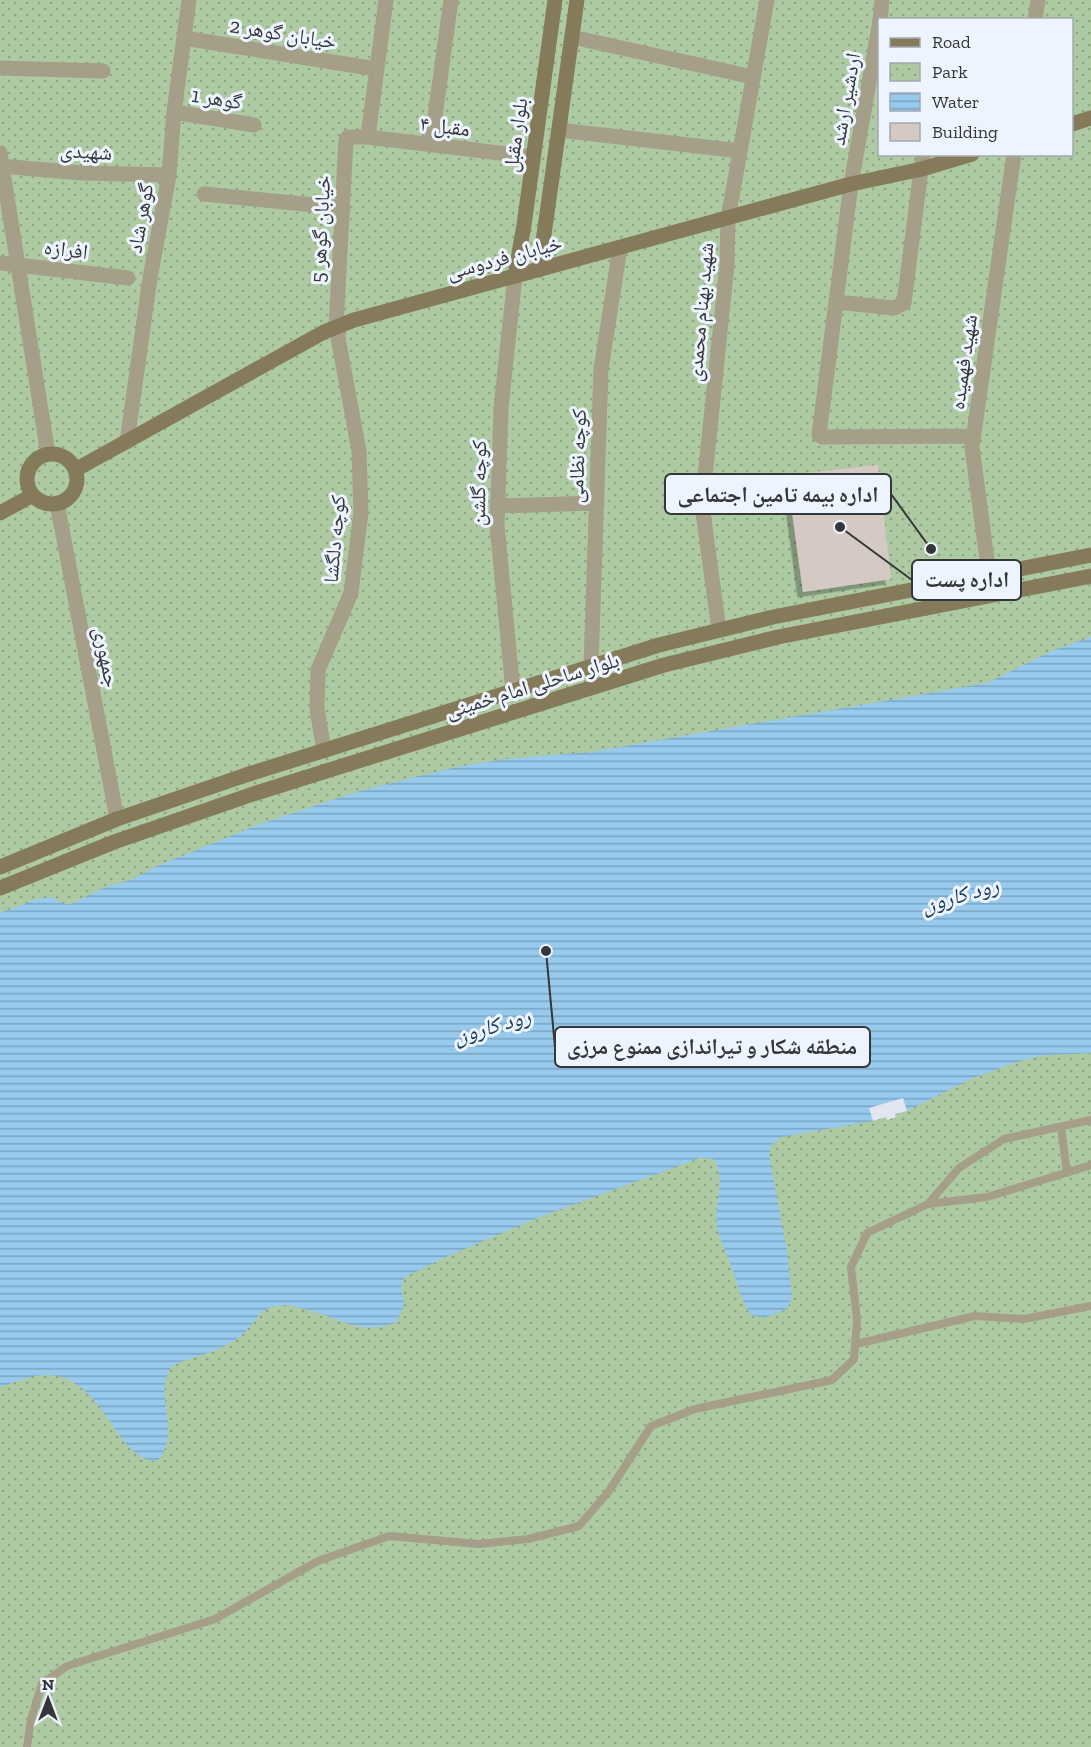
<svg xmlns="http://www.w3.org/2000/svg" width="1091" height="1747" font-family="'Zilla Slab','Noto Naskh Arabic',serif">
<defs>
<pattern id="park-dots" width="8" height="8" patternUnits="userSpaceOnUse" patternTransform="scale(1.5)"><rect width="8" height="8" fill="#aecaa3"/><path d="M2 2h.1M6 6h.1" fill="none" stroke="#8ea586" stroke-width="1.8" stroke-linecap="round"/></pattern>
<pattern id="water-rules" width="6" height="5" patternUnits="userSpaceOnUse" patternTransform="scale(1.5)"><rect width="6" height="5" fill="#97caec"/><path d="M0 2.5h6" fill="none" stroke="#7ca5c0"/></pattern>
<filter id="shadow"><feDropShadow dx="-5.5" dy="5.5" stdDeviation="0" flood-color="#0004"/></filter>
</defs>
<rect width="100%" height="100%" fill="#e1e6f1"/>
<path fill="url(#park-dots)" fill-rule="evenodd" d="M0,0H1091V1747H0ZM880,20H1072V154H880Z"/>
<path fill="url(#water-rules)" d="M1091,637V1053L1047,1055L1026,1059L973,1078L907,1111L873,1121L782,1137L771,1145L769,1156L787,1251L792,1298L787,1309L764,1318L751,1315C740,1299 737,1281 730,1263C726,1251 719,1239 717,1227C714,1206 727,1174 713,1159L700,1158L540,1217L446,1257L405,1277L401,1287L404,1305L397,1322C357,1337 341,1317 304,1309C299,1308 292,1305 286,1305C256,1307 260,1318 243,1334C223,1352 195,1355 172,1366C170,1370 167,1375 166,1379C160,1405 179,1439 157,1461C114,1461 105,1374 45,1375C31,1375 14,1383 0,1387V913L38,899L51,897L65,904H71L98,890L135,878L155,867L257,825L356,792L456,767L506,759L591,752L987,683L1056,649Z"/>
<path fill="#e1e6f1" d="M903,1098L907,1111L895,1114L896,1117L887,1120L886,1117L873,1121L869,1108Z"/>
<path fill="#d4c9c3" filter="url(#shadow)" d="M878,465L891,579L803,592L787,475Z"/>
<g fill="none" stroke-linecap="round" stroke-linejoin="round">
<path stroke="#a59e88" stroke-width="8" d="M1061,1127L1067,1173
M928,1204L987,1197L1091,1165
M856,1344L975,1316L1024,1319L1091,1306
M27,1747L31,1719L42,1684L67,1666L215,1619L318,1561L389,1536L479,1544L528,1539L579,1526L609,1491L651,1426L695,1409L832,1380L854,1359L857,1320L851,1267L867,1233L928,1204L959,1168L1004,1139L1091,1120"/>
<path stroke="#a59e88" stroke-width="15" d="M880,20L882,0
M1035,20L1038,0
M880,21L851,184L836,302L894,308L904,303L923,154
M572,37L753,77
M184,38L376,69
M0,68L103,71
M174,112L254,125
M559,130L740,151
M368,137L386,0
M431,145L451,0
M0,153L48,454
M0,166L82,173L169,175
M204,194L343,208
M0,263L128,278
M836,302L819,435L822,437L974,436
M127,442L150,278L169,175L174,112L189,0
M57,503L117,819
M497,506L597,503
M989,575L972,447L1014,154
M719,630L702,505L727,265L728,219L767,0
M591,667L601,369L620,248
M513,691L497,525L501,408L515,276
M324,751L317,709L318,670L351,593L361,512L359,451L336,327L346,140L348,137H368L533,157"/>
<path stroke="#857a5a" stroke-width="15" d="M1072,124L1091,118
M539,270L577,0
M515,276L524,225L555,0
M27 479a25 25 0 1 1 50 0a25 25 0 1 1-50 0Z
M75,470L324,332L354,320L851,184L922,169L972,154
M0,513L33,495
M0,867L117,819L246,775L659,645L773,617L1091,555
M0,888L114,842L253,794L664,665L778,637L1091,576"/>
</g>
<g text-anchor="middle" dominant-baseline="central" stroke-width="6" stroke-linejoin="round" paint-order="stroke">
<g font-size="21" fill="#34363a" stroke="#eef4fe">
<text transform="translate(283 33) rotate(9)">خیابان گوهر 2</text>
<text transform="translate(217 98) rotate(9)">گوهر 1</text>
<text transform="translate(845 99) rotate(-80)">اردشیر ارشد</text>
<text transform="translate(445 126) rotate(7)">مقبل ۴</text>
<text transform="translate(515 135) rotate(-82)">بلوار مقبل</text>
<text transform="translate(86 151) rotate(3)">شهیدی</text>
<text transform="translate(140 218) rotate(-80)">گوهر شاد</text>
<text transform="translate(320 229) rotate(-87)">خیابان گوهر 5</text>
<text transform="translate(66 249) rotate(7)">افرازه</text>
<text transform="translate(504 257) rotate(-15)">خیابان فردوسی</text>
<text transform="translate(700 312) rotate(-85)">شهید بهنام محمدی</text>
<text transform="translate(963 362) rotate(-82)">شهید فهمیده</text>
<text transform="translate(577 456) rotate(-88)">کوچه نظامی</text>
<text transform="translate(478 483) rotate(-89)">کوچه گلشن</text>
<text transform="translate(334 539) rotate(-85)">کوچه دلگشا</text>
<text transform="translate(107 657) rotate(79)">جمهوری</text>
<text transform="translate(532 685) rotate(-17)">بلوار ساحلی امام خمینی</text>
</g>
<g font-size="22" font-style="italic" fill="#153d55" stroke="#eef4fe">
<text transform="translate(960 895) rotate(-16)">رود کارون</text>
<text transform="translate(492 1026) rotate(-16)">رود کارون</text>
</g>
</g>
<path fill="none" stroke="#34363a" stroke-width="2" d="M931 549L891 494M840 527L912 580M546 951L555 1047"/>
<g fill="#34363a" stroke="#eef4fe" stroke-width="2">
<circle cx="931" cy="549" r="6"/>
<circle cx="840" cy="527" r="6"/>
<circle cx="546" cy="951" r="6"/>
</g>
<g fill="#eef4fe" stroke="#34363a" stroke-width="2">
<rect x="665" y="474" width="226" height="40" rx="6"/>
<rect x="912" y="560" width="109" height="40" rx="6"/>
<rect x="555" y="1027" width="315" height="40" rx="6"/>
</g>
<g font-size="22" text-anchor="middle" font-weight="bold" fill="#34363a">
<text x="778" y="502">اداره بیمه تامین اجتماعی</text>
<text x="967" y="587">اداره پست</text>
<text x="712" y="1054">منطقه شکار و تیراندازی ممنوع مرزی</text>
</g>
<rect x="878" y="18" width="195" height="138" fill="#eef4fe" stroke="#a4a8b0" stroke-width="1.5"/>
<rect x="890" y="38" width="30" height="9" fill="#857a5a" stroke="#a4a8b0" stroke-width="1.5"/>
<text x="932" y="48" font-size="18" fill="#34363a">Road</text>
<rect x="890" y="63" width="30" height="18" fill="url(#park-dots)" stroke="#a4a8b0" stroke-width="1.5"/>
<text x="932" y="78" font-size="18" fill="#34363a">Park</text>
<rect x="890" y="93" width="30" height="18" fill="url(#water-rules)" stroke="#a4a8b0" stroke-width="1.5"/>
<text x="932" y="108" font-size="18" fill="#34363a">Water</text>
<rect x="890" y="123" width="30" height="18" fill="#d4c9c3" stroke="#a4a8b0" stroke-width="1.5"/>
<text x="932" y="138" font-size="18" fill="#34363a">Building</text>
<g transform="translate(48 1699)" stroke="#eef4fe" stroke-width="4.5" paint-order="stroke">
<path d="M0-4.5L10 22L0 15L-10 22Z" fill="#34363a"/>
<text y="-9" font-size="16" font-weight="bold" text-anchor="middle" fill="#34363a">N</text>
</g>
</svg>
